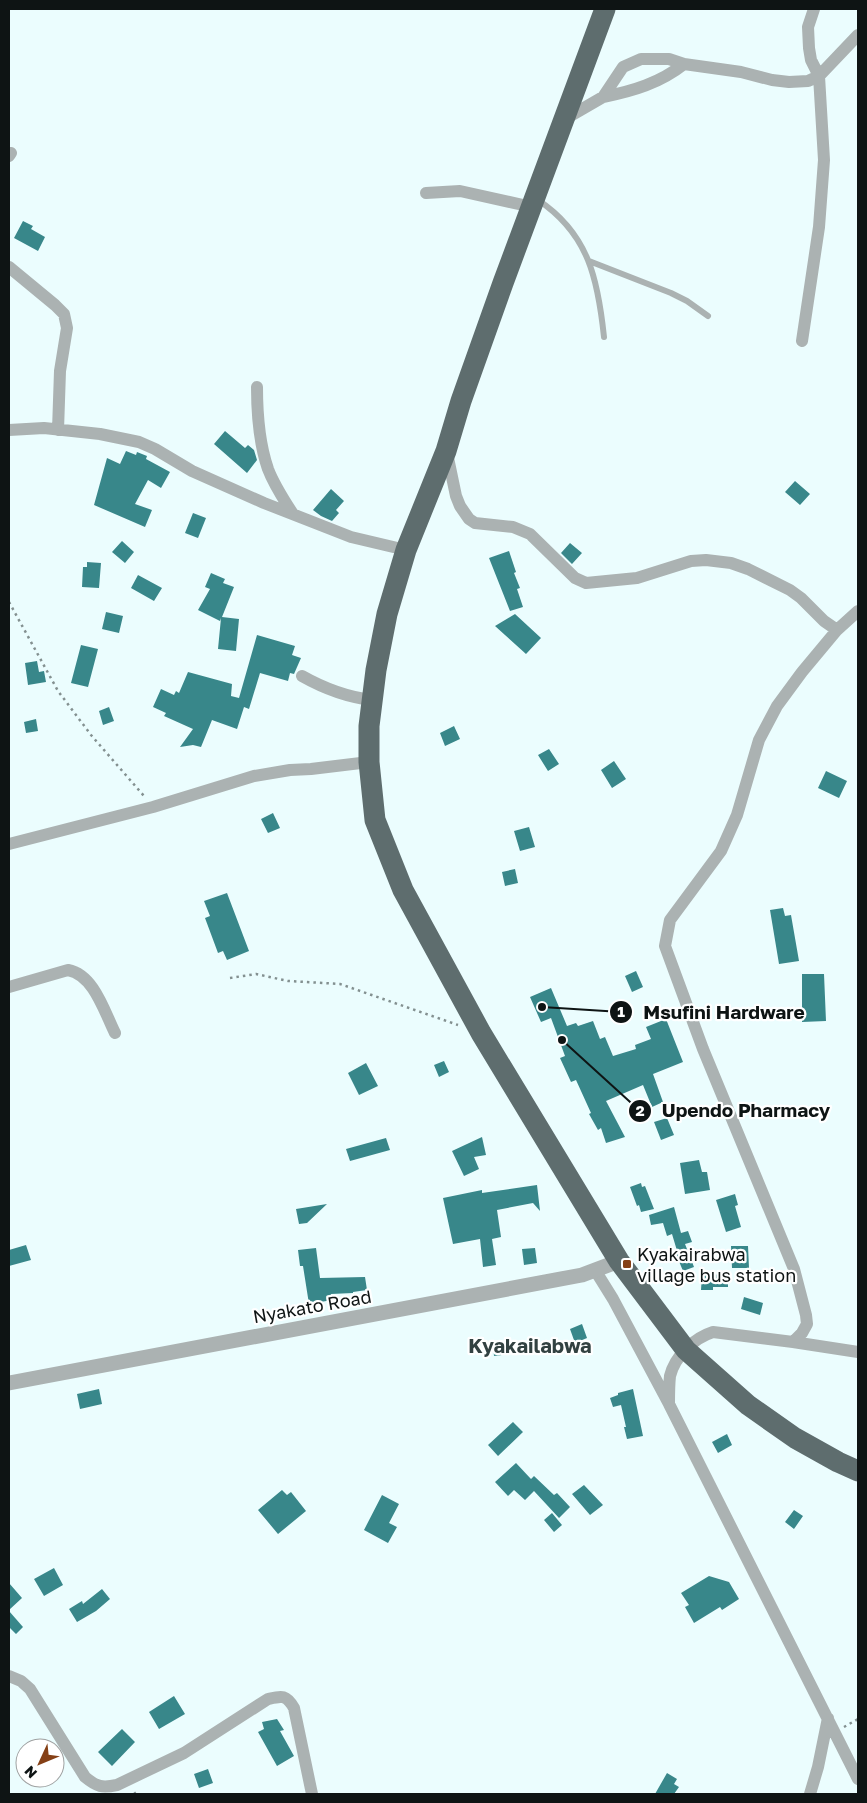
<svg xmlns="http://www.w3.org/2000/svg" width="867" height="1803" font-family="'Golos Text',sans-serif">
<rect width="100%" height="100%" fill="#ebfdfe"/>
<path fill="#38878a" d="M23,221L33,226L31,229L45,237L38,251L14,238Z
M225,431L245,448L248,445L254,450L257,460L247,473L214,444Z
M126,451L136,455L137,452L147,456L146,459L170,472L161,488L148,480L135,504L152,510L145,527L94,505L107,458L120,464Z
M795,481L810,494L800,505L785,492Z
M331,489L344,501L336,510L339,513L332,521L321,516L313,510Z
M193,513L206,518L198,538L185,533Z
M122,541L134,552L125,563L112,552Z
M570,543L582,553L572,564L561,553Z
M509,551L516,572L514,573L520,588L517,589L523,607L510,611L489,558Z
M87,562L101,563L99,588L82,587L83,567H87Z
M211,573L225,579L223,583L234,587L222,617L239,619L236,651L218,649L221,618L220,621L198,610L210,589L205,587Z
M138,575L162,588L154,601L131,588Z
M106,612L123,616L119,633L102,629Z
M515,614L541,638L526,654L495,626Z
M257,635L295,646L292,655L301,658L294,674L290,673L288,681L260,673L249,709L244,707L237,729L212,720L201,747L193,745L180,747L193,729L164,716L166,713L153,707L161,689L174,695L176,691L179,693L188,672L232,684L231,696L239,698Z
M81,645L98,649L88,687L71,683Z
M37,661L39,672L44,671L46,682L28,685L25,663Z
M109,707L114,721L103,725L99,711Z
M36,719L38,731L26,733L24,722Z
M454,726L460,739L445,746L440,733Z
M549,749L559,764L548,771L538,755Z
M614,761L626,779L612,788L601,770Z
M826,771L847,781L839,798L818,788Z
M273,813L280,828L268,833L261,819Z
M529,827L535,847L520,851L514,831Z
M515,869L518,883L505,886L502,872Z
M227,893L249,951L227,960L223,951L218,953L205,918L210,916L204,901Z
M783,908L785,916L791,915L799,961L779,964L770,910Z
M636,971L643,987L632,992L625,976Z
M802,974H824L826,1021L802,1022Z
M551,988L567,1026L576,1023L578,1026L593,1021L600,1039L605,1037L613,1056L636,1049L635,1045L651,1039L646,1027L666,1019L683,1062L653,1074L663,1102L652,1107L643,1085L606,1101L625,1137L606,1143L601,1128L598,1130L589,1114L591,1113L576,1080L571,1082L560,1058L565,1056L551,1018L541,1022L530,997Z
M444,1061L449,1072L439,1077L434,1065Z
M366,1063L378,1086L359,1095L348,1073Z
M667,1118L674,1135L661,1140L654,1122Z
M482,1137L486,1155L474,1157L479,1169L464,1176L452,1151Z
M386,1138L390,1150L350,1161L346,1149Z
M699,1160L702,1172H707L710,1190L685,1194L680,1163Z
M641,1183L642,1187L645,1186L654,1209L641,1212L639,1205L637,1206L630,1187Z
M537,1185L540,1211L533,1203L497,1210L501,1237L492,1239L496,1265L483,1267L480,1239L453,1244L443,1198L482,1190V1193Z
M735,1194L738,1205L735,1206L741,1227L726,1232L716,1200Z
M327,1204L307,1223L299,1224L296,1209Z
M674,1207L681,1233L688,1231L692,1242L685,1244L694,1267L683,1271L676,1254H678L672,1234L667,1236L663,1223L651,1225L649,1215Z
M26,1245L31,1260L9,1266V1250Z
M731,1246H748L749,1268H732Z
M316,1248L320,1278L365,1277L367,1290L353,1292V1293L331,1294L332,1300L309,1304L303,1266H300L298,1250Z
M535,1248L537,1263L524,1265L522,1249Z
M702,1274L728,1275V1287H713V1290H701Z
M744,1297L763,1303L760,1315L741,1309Z
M582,1324L587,1338L575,1343L570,1329Z
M509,1343L511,1354L494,1356L493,1345Z
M99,1389L102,1404L80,1409L77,1394Z
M633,1389L643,1436L627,1439L624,1427H626L621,1405L613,1407L610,1398L618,1395V1393Z
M513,1422L523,1432L498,1456L488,1445Z
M727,1434L732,1445L718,1453L712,1442Z
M516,1463L531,1479L534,1476L554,1495L557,1493L570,1507L559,1518L534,1491L525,1500L514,1490L508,1496L495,1482Z
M584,1485L603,1505L590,1515L572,1494Z
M282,1490L287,1495L291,1492L306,1511L278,1534L258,1510Z
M382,1495L399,1504L389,1523L397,1527L388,1543L364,1530Z
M794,1510L803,1516L794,1529L785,1522Z
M552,1513L562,1525L554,1532L544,1520Z
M54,1568L63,1585L44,1596L34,1579Z
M709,1576L729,1582L739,1599L722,1610L720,1607L694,1623L685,1607L689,1605L681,1593Z
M9,1583L22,1598L9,1610Z
M102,1589L110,1599L96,1611L77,1622L69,1609L82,1601L83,1604Z
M9,1611L23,1627L16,1634L9,1627Z
M174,1696L185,1714L159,1729L149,1712Z
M277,1719L284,1730L280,1731L294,1756L277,1766L258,1732L264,1729L262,1722Z
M122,1729L135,1742L112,1766L98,1752Z
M208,1769L213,1783L199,1788L194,1774Z
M667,1773L677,1779L674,1784L679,1787L674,1794H655Z"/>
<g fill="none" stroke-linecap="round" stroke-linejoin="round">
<path stroke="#839090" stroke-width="2.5" stroke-dasharray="2.5 4" stroke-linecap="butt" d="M9,602L58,691L91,735L144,796
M230,978L256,974L288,981L340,984L458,1025
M844,1727L858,1719
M134,1794L139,1790"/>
<path stroke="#abb2b2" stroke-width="6" d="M538,200C589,234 598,280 604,337
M589,261L671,293L687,301L708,316"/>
<path stroke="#abb2b2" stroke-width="12" d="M603,97C633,91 660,83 684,64
M565,119L603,97L623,67L641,59H669L684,64L741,72L772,80L789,82L808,81L819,76L858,35
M9,156L11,153
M426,193L460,191L532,207
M9,267L55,305L64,314L67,328L60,371L58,430
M802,341L819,227L824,160L819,76L811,60L809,48L808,27L814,9
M257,387C257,414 259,443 268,469C274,485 284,500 293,514
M9,430L44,428L100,434L139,442L155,449L192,471L264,503L351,537L406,550
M447,453L456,496L460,506L469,519L475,523L513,527L530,534L575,578L586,583L637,578L691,561L706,560L731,563L748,569L790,590L801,598L824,621L837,630
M302,676C325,689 346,697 372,700
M9,844L153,807L254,776L290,770L311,769L369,762
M9,987L68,970C94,975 104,1011 115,1033
M595,1270L613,1299L669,1404
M793,1342L802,1333L807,1324L806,1315L794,1269L703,1049L665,946L670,920L721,851L737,815L759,740L777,706L802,672L837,630L858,611
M858,1352L793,1342L713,1332C694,1338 675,1356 670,1376C669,1385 669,1395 669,1404L858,1779
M9,1676L21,1681L30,1689L85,1777C97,1787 102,1788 117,1785L184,1753L268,1699C281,1696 286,1694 294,1708L312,1794
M810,1794L818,1767L828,1718"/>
<path stroke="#abb2b2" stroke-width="15" d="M9,1383L582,1275L619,1261"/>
<path stroke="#5e6d6e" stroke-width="21" d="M605,9L503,283L461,401L446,451L406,550L387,614L376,670L369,726V762L375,820L403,890L481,1033L619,1261L686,1350L748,1405L795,1438L838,1462L858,1471"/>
</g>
<rect fill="#854016" stroke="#fff" stroke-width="2" x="622" y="1259" width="10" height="10" rx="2.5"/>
<g text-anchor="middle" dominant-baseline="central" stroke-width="4.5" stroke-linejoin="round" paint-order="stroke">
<g font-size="18" fill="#0e1414" stroke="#fff" text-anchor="start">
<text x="637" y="1254">Kyakairabwa<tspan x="637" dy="21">village bus station</tspan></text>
</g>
<g font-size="18" fill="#0e1414" stroke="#fff">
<text transform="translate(312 1306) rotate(-10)">Nyakato Road</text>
</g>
<g font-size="20" font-weight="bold" fill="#324141" stroke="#fff">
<text x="530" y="1345">Kyakailabwa</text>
</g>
</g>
<path fill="none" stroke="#0e1414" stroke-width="2" d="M542 1007L621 1012M562 1040L640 1111"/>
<g fill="#0e1414" stroke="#fff" stroke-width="2">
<circle cx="542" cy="1007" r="5"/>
<circle cx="562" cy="1040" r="5"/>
<circle cx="621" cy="1012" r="12"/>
<circle cx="640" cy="1111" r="12"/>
</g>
<g font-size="15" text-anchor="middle" font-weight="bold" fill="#fff">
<text x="621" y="1017">1</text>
<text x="640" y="1116">2</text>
</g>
<g font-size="19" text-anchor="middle" font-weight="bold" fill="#0e1414" stroke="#fff" stroke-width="4.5" stroke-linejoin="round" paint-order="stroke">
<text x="724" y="1019">Msufini Hardware</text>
<text x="746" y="1117">Upendo Pharmacy</text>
</g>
<rect width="867" height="1803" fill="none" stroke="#0e1414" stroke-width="20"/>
<g transform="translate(40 1763) rotate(226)"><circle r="24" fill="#ffffff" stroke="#9fa1a1"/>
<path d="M0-4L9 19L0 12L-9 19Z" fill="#854016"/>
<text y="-8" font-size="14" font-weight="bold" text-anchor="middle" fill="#0e1414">N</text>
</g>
</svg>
